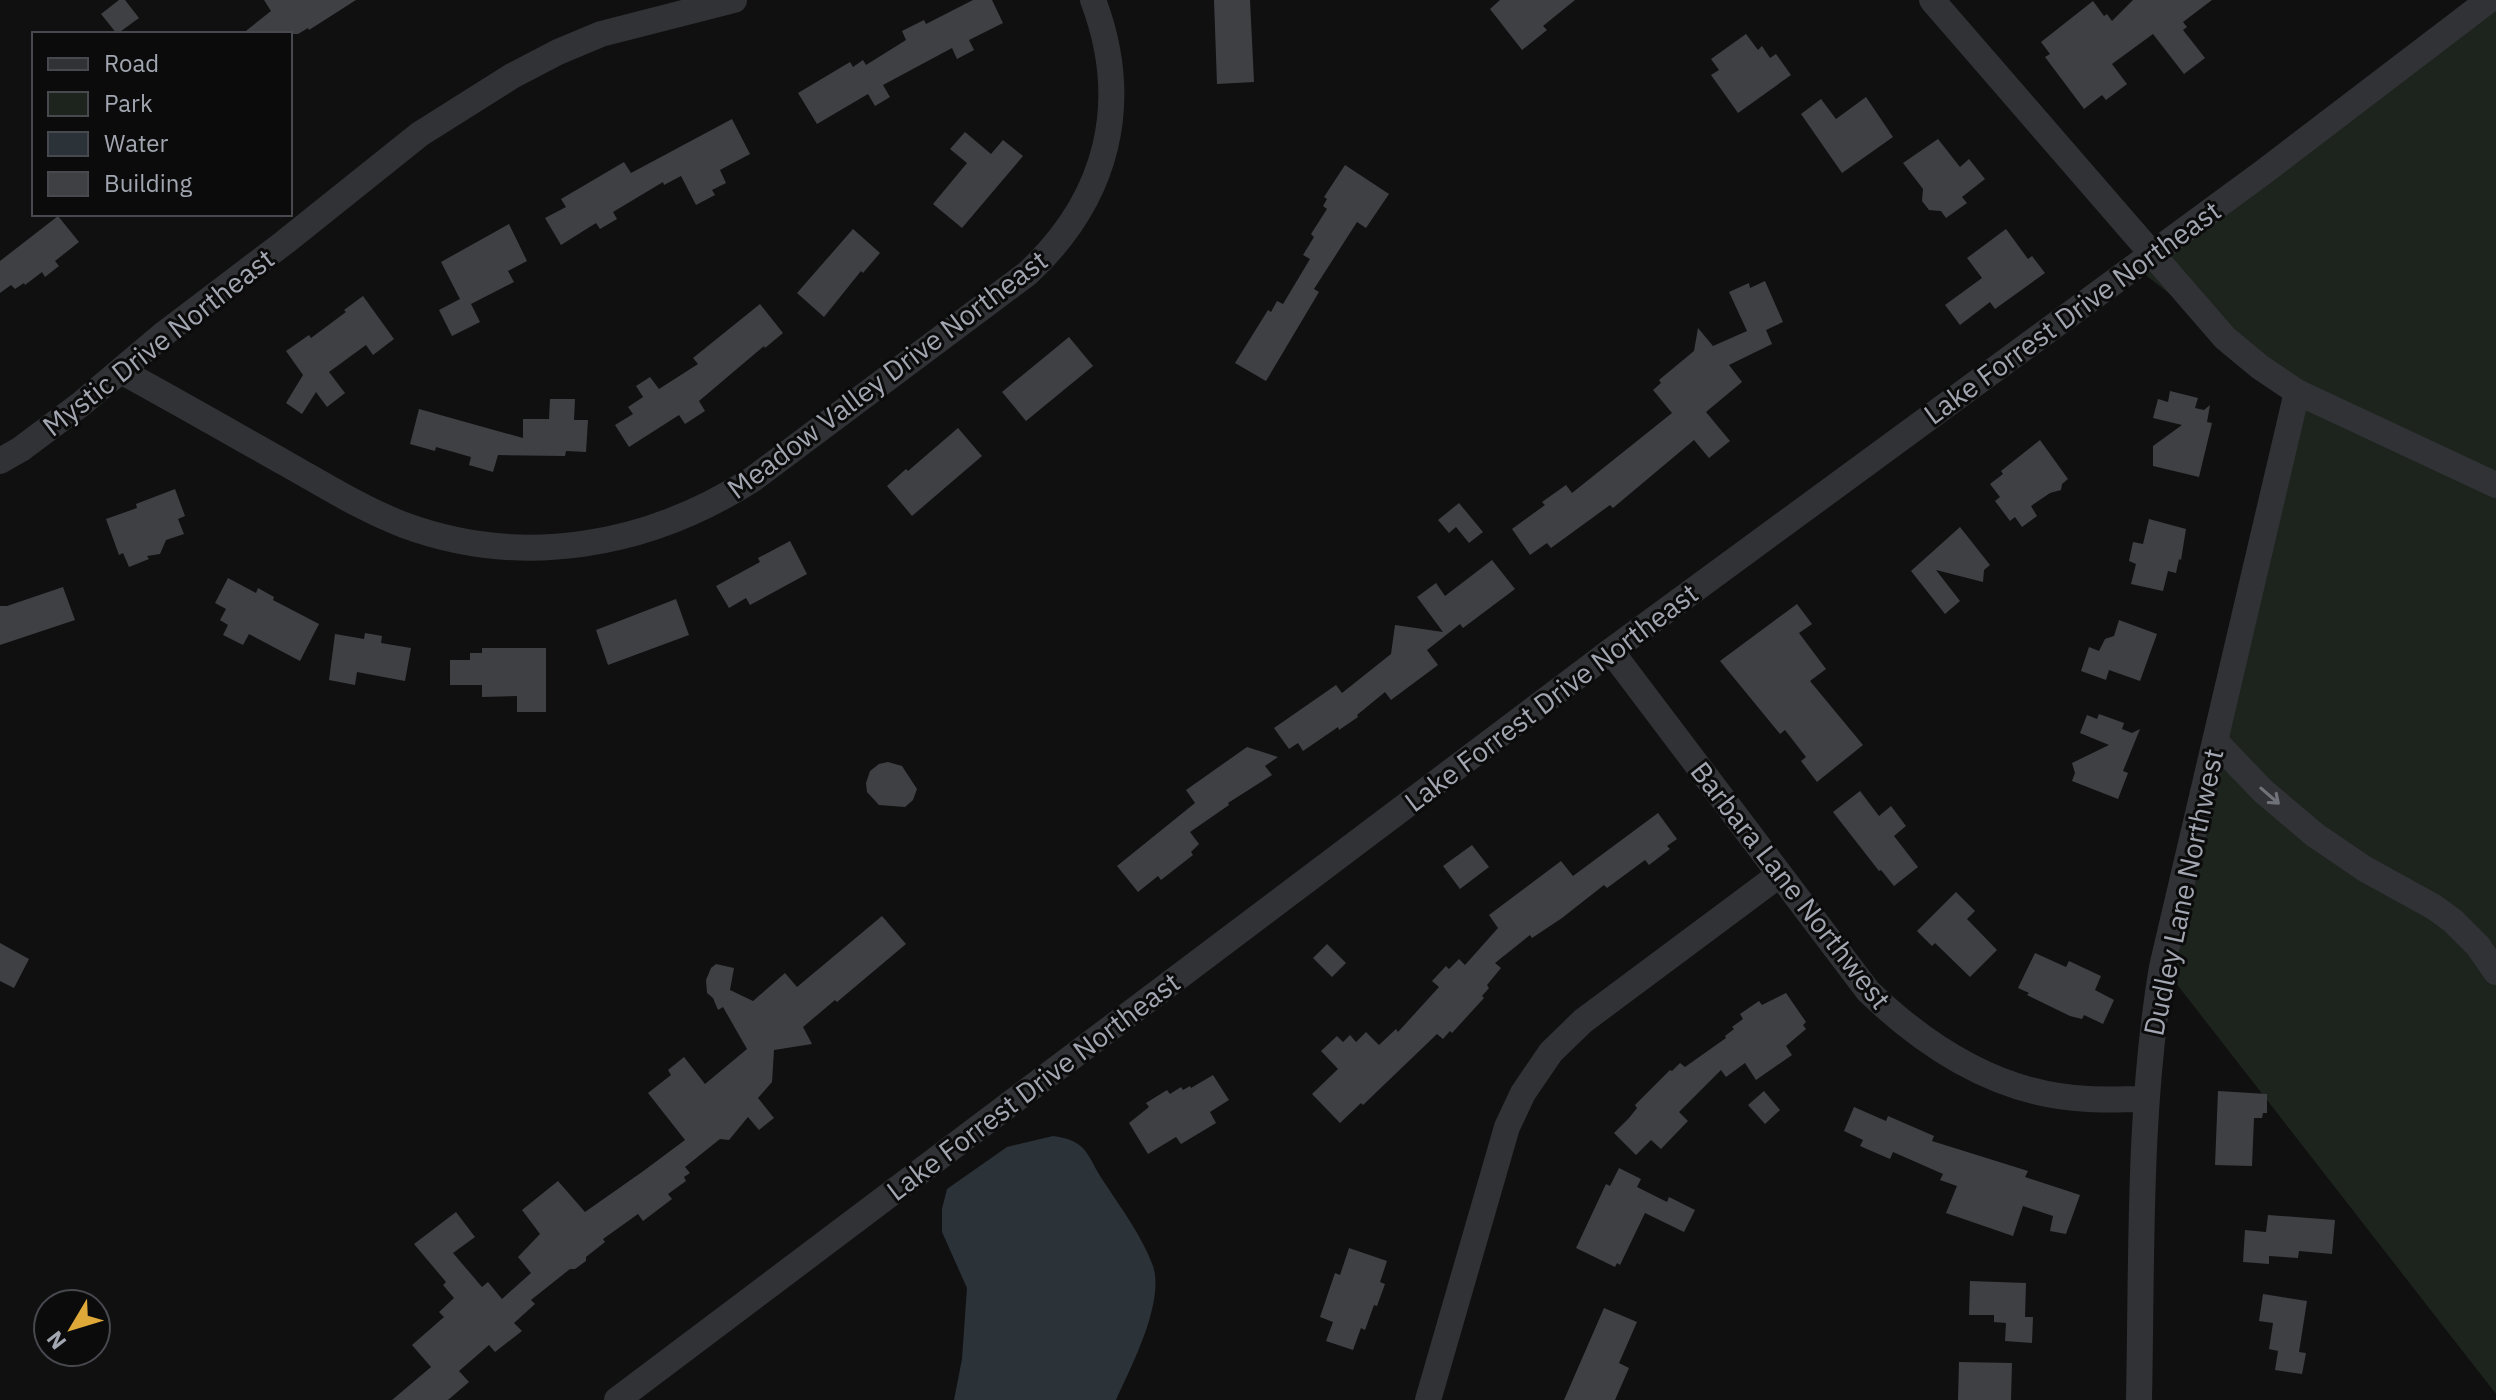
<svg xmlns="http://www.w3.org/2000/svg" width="2496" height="1400" font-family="'IBM Plex Sans',sans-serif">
<rect width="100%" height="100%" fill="#101011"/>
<path fill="#1d231d" d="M2496,3V1394L2161,964L2302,397L2139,270Z"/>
<path fill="#2b3238" d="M1053,1136C1089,1141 1086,1155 1104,1182C1121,1208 1142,1236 1153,1266C1165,1302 1131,1367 1116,1400H954L962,1359L967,1288L942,1232V1209L947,1189L1007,1147Z"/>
<path fill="#3f4044" d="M119,0H125L139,18L117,34L101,14Z
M264,0H356L309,30L308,28L298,34H242L271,11Z
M973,0H992L1003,23L969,40L974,50L957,59L952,48L883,85L890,97L875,106L868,94L817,124L798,93L850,62L853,67L863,60L866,65L906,40L902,31L924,20L926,24Z
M1214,0H1250L1254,82L1217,84Z
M1500,0H1575L1543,26L1547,30L1522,50L1490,9Z
M2133,0H2212L2183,22L2187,27L2183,30L2205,58L2184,74L2153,34L2112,64L2127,84L2106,100L2102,95L2084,109L2045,57L2050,54L2041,42L2093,1L2104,16L2107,14L2112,21Z
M1746,34L1758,50L1762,46L1770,58L1776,54L1791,75L1738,113L1711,75L1719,70L1711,59Z
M1866,97L1893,137L1842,173L1801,114L1821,99L1836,119Z
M732,119L750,154L720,170L726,183L712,190L715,195L696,205L681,176L664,185L663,182L613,212L617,219L600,229L596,223L561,245L545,218L566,207L561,199L624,162L631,173Z
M965,132L991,154L1003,140L1023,156L962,228L933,204L967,163L950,149Z
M1938,139L1960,167L1969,159L1985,179L1962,197L1967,203L1946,218L1941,211L1929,210L1922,201L1923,189L1903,163Z
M1345,165L1389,194L1366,228L1357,222L1314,289L1319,292L1266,381L1235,363L1268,310L1271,312L1277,301L1283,304L1310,259L1303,255L1314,237L1311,234L1327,209L1323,206L1327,199L1324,197Z
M58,216L79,242L55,261L59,266L45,277L42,272L25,285L24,283L15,289L11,285L0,293V261Z
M509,224L527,261L508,271L514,282L471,304L480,322L452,336L439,310L460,299L441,262Z
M853,229L880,253L863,273L861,271L824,317L797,293Z
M2006,229L2028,259L2032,256L2045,273L1995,309L1990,302L1960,325L1945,305L1982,278L1967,258Z
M1765,281L1783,322L1766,330L1772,344L1729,365L1742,382L1706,412L1730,441L1709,458L1694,440L1613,508L1610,505L1551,548L1547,543L1530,555L1512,529L1545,505L1542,502L1566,485L1572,493L1672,413L1653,390L1661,383L1659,380L1694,351L1698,328L1713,346L1747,331L1729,292L1749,283L1750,288Z
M363,296L394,339L373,355L366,345L329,372L345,393L327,407L316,392L302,414L286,403L303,375L286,351L309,335L311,338L346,312L344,310Z
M760,304L783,333L765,348L764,346L699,401L705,411L685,424L679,415L629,447L615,425L633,414L628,407L643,397L636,386L650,377L659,389L698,364L693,358Z
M1069,337L1093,366L1026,421L1002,392Z
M2170,391L2198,398L2195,408L2204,410L2210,405L2207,422L2212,423L2199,477L2153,466V446L2182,425L2153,418L2158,399L2168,402Z
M550,399H575L574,420H588L586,452L566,451L565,456L498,455L493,472L469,465L471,457L436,447L435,451L410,444L419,409L523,438V419H549Z
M958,428L982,456L912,516L887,486L906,469L908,471Z
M2040,440L2068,479L2062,484L2061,490L2050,493L2031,506L2037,516L2022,527L2015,517L2010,521L1995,501L2000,497L1990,484L2003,474L2001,471Z
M175,489L185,516L178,519L184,534L166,540L160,554L147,556L149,559L129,567L123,553L119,555L106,519L137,508L136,504Z
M1459,503L1483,532L1469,543L1456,527L1449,533L1438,520Z
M2149,519L2186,529L2181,560L2179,559L2176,573L2168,571L2163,591L2131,584L2136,564L2129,561L2133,542L2143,544Z
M1960,527L1990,565L1984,570L1983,582L1936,570L1960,601L1945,614L1911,571Z
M790,541L807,574L750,605L746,598L729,608L716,586L760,562L758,558Z
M1492,560L1515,589L1463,628L1460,624L1427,650L1438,665L1391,700L1385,692L1357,715L1358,717L1339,730L1338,727L1303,751L1298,743L1289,749L1274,728L1336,685L1342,693L1391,654L1395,625L1443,632L1417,597L1436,583L1445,596Z
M228,578L256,593L258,588L274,597L273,600L319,624L300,661L249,634L243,645L223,635L228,625L220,620L226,609L215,603Z
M63,587L75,620L0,645V606H7Z
M676,599L689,635L608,665L596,630Z
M1797,604L1812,624L1799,633L1826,669L1810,681L1863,745L1817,782L1801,761L1806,757L1785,730L1780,734L1720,661Z
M2119,620L2157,634L2140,681L2109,670L2106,680L2081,671L2089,647L2099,651L2105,639L2114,636Z
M365,633L382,636L381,643L411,648L405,681L357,672L355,685L329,680L335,634L364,639Z
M482,648H546V712H517V696L482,697V685H450V660H470V653H482Z
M2099,714L2124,723L2122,729L2132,733L2140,729L2123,771L2128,773L2118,799L2072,781L2075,773L2072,763L2109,745L2080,733L2087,715L2097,719Z
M1247,747L1278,757L1265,766L1272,775L1228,803L1229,805L1190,832L1199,844L1191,852L1193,855L1161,880L1158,876L1138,892L1117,866L1195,803L1186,790Z
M888,762L902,766L917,789L913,800L905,807L879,805L867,792L866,783L870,771L879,764Z
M1860,791L1879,816L1891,806L1906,826L1894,836L1918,867L1894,886L1881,870L1879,871L1833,812Z
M1658,813L1677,839L1667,846L1670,849L1649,865L1645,860L1607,888L1604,885L1562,918L1532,938L1530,935L1495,963L1501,968L1487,985L1489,988L1482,996L1484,998L1452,1033L1450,1031L1443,1039L1437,1034L1363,1105L1361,1103L1340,1123L1312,1094L1338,1069L1321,1051L1337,1036L1343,1042L1350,1035L1356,1042L1366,1032L1379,1045L1396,1029L1398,1032L1439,987L1432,981L1446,966L1449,969L1459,959L1465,965L1498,928L1489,915L1561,861L1573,876Z
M1472,845L1489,867L1460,889L1443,866Z
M1956,892L1975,911L1967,919L1997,950L1970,977L1935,943L1932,946L1917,931Z
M882,916L906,944L837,1002L835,1000L803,1027L812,1044L774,1050L772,1082L758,1098L774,1118L759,1130L748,1117L729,1140L720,1139L685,1167L690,1173L684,1177L686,1181L668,1194L672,1199L643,1221L638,1214L603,1239L605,1242L586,1257V1261L575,1269H570L531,1300L535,1304L514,1323L522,1331L495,1352L489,1345L459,1371L469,1382L448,1400H392L431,1367L412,1345L444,1317L439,1312L454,1298L443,1285L446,1282L414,1244L456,1212L475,1237L453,1253L482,1287L488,1282L502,1299L531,1273L518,1257L540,1234L522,1210L558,1181L585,1212L642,1172L685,1140L648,1093L671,1075L668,1070L684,1057L705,1084L747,1049L723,1007L718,1010L713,998L707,993L706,980L711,968L716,964L734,968L730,990L753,1001L785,973L797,987Z
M0,943L29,959L14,988L0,981Z
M1327,944L1346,963L1332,977L1313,958Z
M2035,953L2066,967L2069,961L2101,976L2095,990L2114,1000L2103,1024L2084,1015L2082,1019L2070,1016L2027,995L2029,993L2018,988Z
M1786,993L1806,1022L1803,1025L1806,1029L1786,1046L1792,1055L1756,1080L1745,1063L1726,1077L1721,1070L1679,1112L1688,1121L1661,1149L1651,1140L1636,1155L1614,1133L1629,1118L1637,1108L1635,1105L1670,1070L1672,1071L1680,1063L1685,1067L1726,1038L1725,1036L1734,1029L1732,1027L1743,1019L1740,1014L1759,1001L1762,1005Z
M1213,1075L1229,1100L1210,1112L1216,1123L1181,1144L1176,1137L1148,1154L1129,1123L1149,1107L1146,1103L1167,1090L1170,1094L1181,1087L1183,1090L1190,1086L1191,1088Z
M1764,1091L1780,1110L1765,1124L1748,1105Z
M2218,1091L2267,1094V1113H2263L2262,1118H2254L2252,1166L2215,1165Z
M1854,1107L1886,1121L1888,1116L1934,1136L1932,1141L2028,1171L2025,1177L2080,1195L2066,1234L2050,1231L2053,1216L2023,1206L2013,1236L1946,1213L1957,1186L1940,1180L1943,1174L1893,1152L1890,1159L1860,1146L1863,1140L1844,1131Z
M1619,1168L1641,1179L1637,1187L1667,1202L1669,1197L1695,1210L1684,1232L1645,1213L1620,1265L1617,1263L1615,1267L1576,1248L1606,1184L1610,1186Z
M2268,1215L2335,1220L2332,1254L2299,1251L2298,1258L2269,1256V1264L2243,1262L2245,1230L2266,1232Z
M1349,1248L1387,1261L1380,1282L1385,1284L1377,1306L1374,1305L1365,1330L1361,1328L1353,1350L1326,1341L1333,1322L1320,1317L1335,1273L1340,1275Z
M1970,1281L2026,1283L2025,1317H2033L2032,1343L2005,1341L2006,1323L1994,1322V1315H1969Z
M2263,1294L2307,1301L2299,1352L2306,1353L2302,1374L2275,1370L2278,1351L2269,1349L2273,1323L2259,1321Z
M1604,1308L1637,1322L1619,1363L1629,1368L1615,1400H1564Z
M1959,1362L2012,1363L2011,1400H1958Z"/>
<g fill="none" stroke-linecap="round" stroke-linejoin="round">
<path stroke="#313235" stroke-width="26" d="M1932,0L2225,338L2260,367L2297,392L2496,485
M121,371C176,401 230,432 285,463C324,485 362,509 404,525C523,569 649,546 753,479L1028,273C1108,198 1132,103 1093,0
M0,461L21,449L81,404L165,333L285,242L420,134L512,76L558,52L601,34L734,0
M1611,651L1868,991C1928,1049 2003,1096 2089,1099C2108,1100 2126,1099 2145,1099
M2215,741L2263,791L2315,835L2365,869L2434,907L2453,921L2478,946L2496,972
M617,1400L1611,651L2265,171L2489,0
M1428,1400L1507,1127L1523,1093L1551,1052L1583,1021L1779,875
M2139,1400C2142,1255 2138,1110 2162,967L2297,392"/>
</g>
<defs><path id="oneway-shaft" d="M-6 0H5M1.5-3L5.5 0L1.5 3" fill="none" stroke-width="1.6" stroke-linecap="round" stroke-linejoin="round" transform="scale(2)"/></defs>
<use stroke="#6f7279" href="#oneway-shaft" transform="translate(2270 796) rotate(41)"/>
<g text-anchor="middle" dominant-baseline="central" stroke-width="6" stroke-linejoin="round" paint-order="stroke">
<g font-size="28" fill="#a2a6b0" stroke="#0b0b0c">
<text transform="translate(2072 312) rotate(-36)">Lake Forrest Drive Northeast</text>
<text transform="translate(158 342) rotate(-38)">Mystic Drive Northeast</text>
<text transform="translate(887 374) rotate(-37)">Meadow Valley Drive Northeast</text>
<text transform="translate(1551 697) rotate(-37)">Lake Forrest Drive Northeast</text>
<text transform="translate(1791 885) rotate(52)">Barbara Lane Northwest</text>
<text transform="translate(2183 892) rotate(-78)">Dudley Lane Northwest</text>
<text transform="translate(1033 1086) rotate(-37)">Lake Forrest Drive Northeast</text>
</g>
</g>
<rect x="32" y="32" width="260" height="184" fill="#0b0b0c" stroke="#47494e" stroke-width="2"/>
<rect x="48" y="58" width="40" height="12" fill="#313235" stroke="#47494e" stroke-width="2"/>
<text x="104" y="72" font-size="24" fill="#a2a6b0">Road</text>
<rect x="48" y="92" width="40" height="24" fill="#1d231d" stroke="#47494e" stroke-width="2"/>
<text x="104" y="112" font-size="24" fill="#a2a6b0">Park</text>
<rect x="48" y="132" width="40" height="24" fill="#2b3238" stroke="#47494e" stroke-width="2"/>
<text x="104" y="152" font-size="24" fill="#a2a6b0">Water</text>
<rect x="48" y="172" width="40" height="24" fill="#3f4044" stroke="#47494e" stroke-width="2"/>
<text x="104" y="192" font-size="24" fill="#a2a6b0">Building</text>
<g transform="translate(72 1328) rotate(232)"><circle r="38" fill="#0b0b0c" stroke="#47494e" stroke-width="2"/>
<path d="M0-6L14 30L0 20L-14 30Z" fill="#dfa939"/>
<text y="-12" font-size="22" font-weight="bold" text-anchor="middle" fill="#a2a6b0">N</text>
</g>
</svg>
